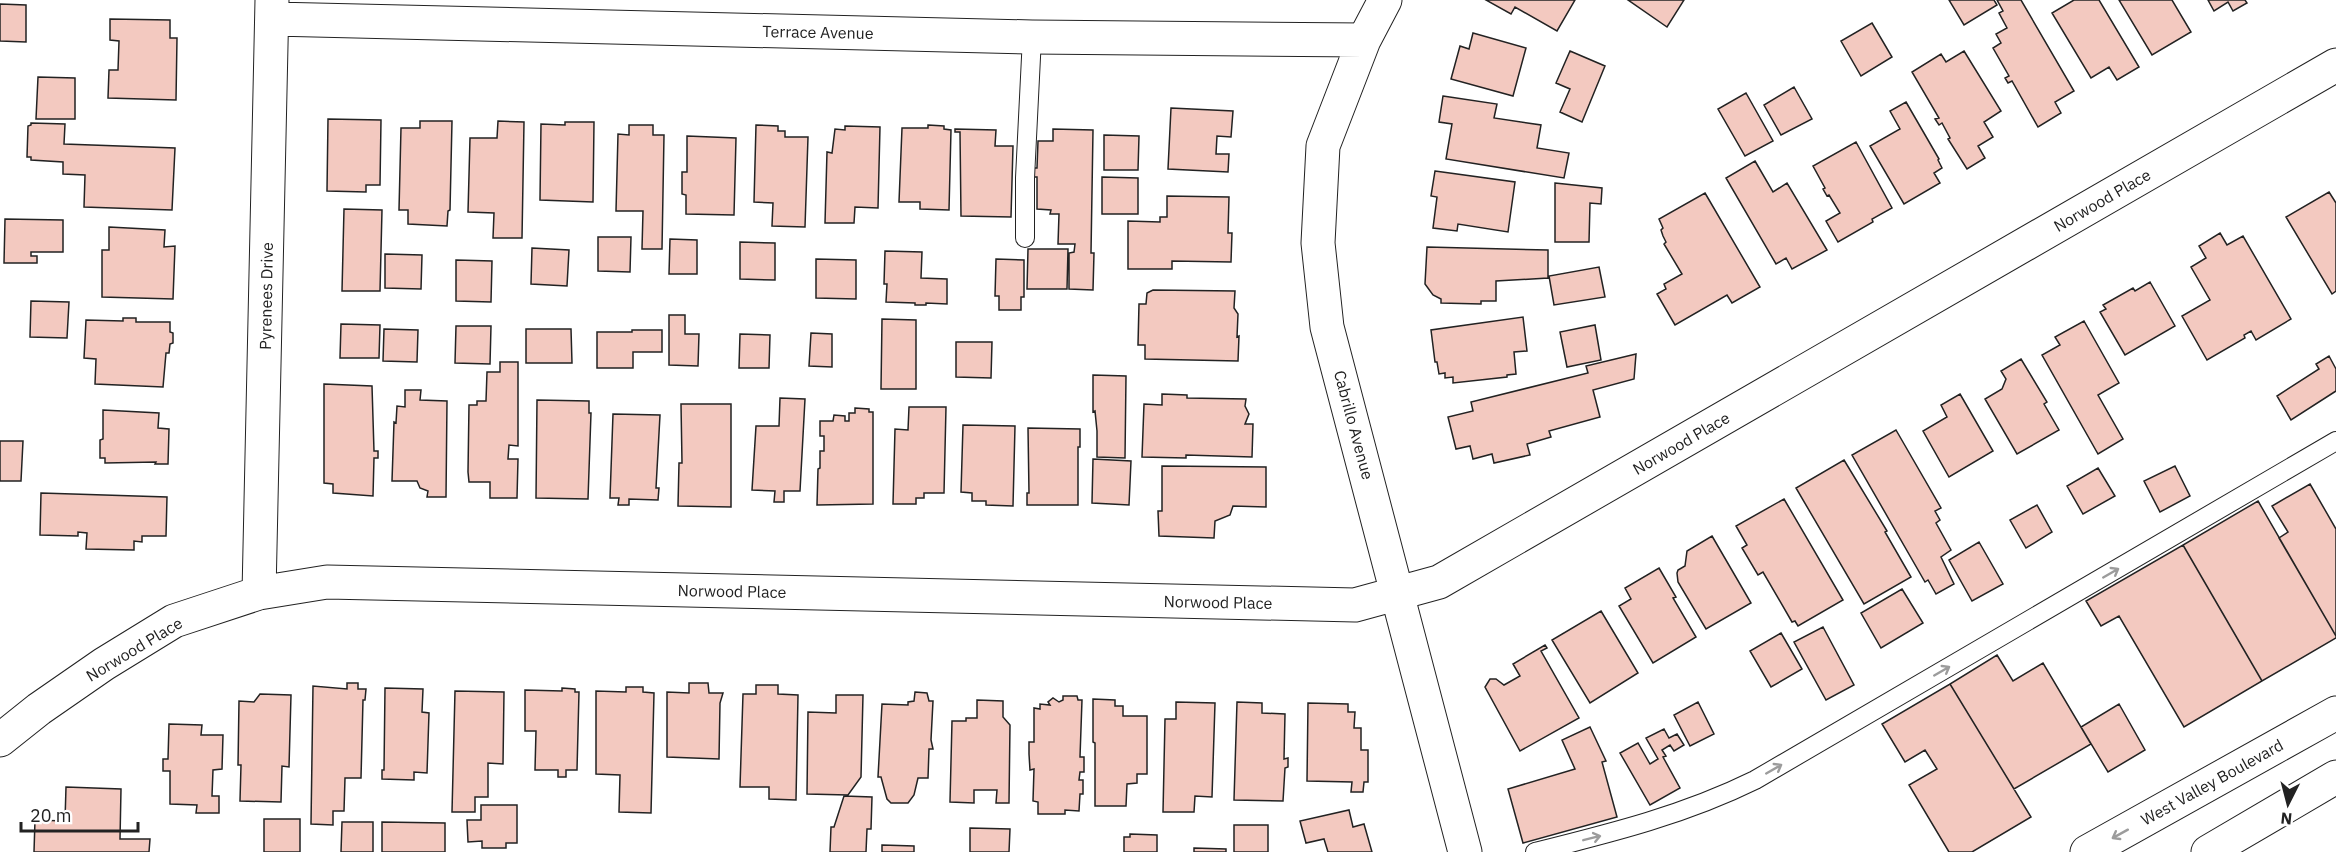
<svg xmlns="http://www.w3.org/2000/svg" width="2336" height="852" font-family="'IBM Plex Sans',sans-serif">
<rect width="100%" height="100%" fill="#fff"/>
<path fill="#f3c9c0" stroke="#222" stroke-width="1.5" d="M1486,0H1575L1557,31L1515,7L1511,14Z
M1628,0H1684L1667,27Z
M1949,0H1994L1997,5L1964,25Z
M1997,0H2021L2074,91L2055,102L2061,113L2038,127L2012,81L2008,83L2005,78L2009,76L1993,48L2001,43L1996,34L2007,28L1999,13L2003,11Z
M2074,0H2099L2139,67L2117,80L2109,67L2091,78L2052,13Z
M2119,0H2172L2191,32L2152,55Z
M2208,0H2245L2247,3L2233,11L2228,2L2214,11Z
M0,4L26,5V42L0,41Z
M110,19L170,20V38H177L176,100L108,98L109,70H118L119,41L110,40Z
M1872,23L1892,57L1861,76L1841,41Z
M1473,33L1526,48L1513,96L1451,79L1460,46L1469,49Z
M1570,51L1605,66L1582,122L1560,112L1570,89L1556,83Z
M1964,51L2001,111L1984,122L1993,137L1978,146L1985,158L1967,169L1948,139L1950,138L1942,123L1939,125L1935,119L1939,118L1912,72L1941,54L1946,62Z
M38,77L75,78V119H36Z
M1794,87L1812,119L1781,135L1764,105Z
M1746,93L1773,141L1745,156L1718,109Z
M1443,96L1497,104L1494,118L1541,125L1537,148L1569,153L1564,178L1446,159L1452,124L1439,122Z
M1906,102L1939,159L1938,160L1942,168L1934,173L1940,183L1904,204L1870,146L1900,129L1890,111Z
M1171,108L1233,111L1231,137L1217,136L1216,154H1229L1228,172L1168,169Z
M328,119L381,120L380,185H366V192L327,191Z
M420,121H452L450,210L448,211L447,226L408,224V210H399L401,128H420Z
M498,121L524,122L522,238H493L494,213L468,212L470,138H497Z
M565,122H594L593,202L540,200L541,124L565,125Z
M31,123L65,124L64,144L175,148L172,210L84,207L85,175L63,174V162L31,160V157H27L28,126L31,125Z
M629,125H653V135H664L662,249H642L643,211H616L618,134L629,135Z
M756,125L778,126V131H785V137H808L805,227L772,226L773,203L754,202Z
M928,125L944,126V129L951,130L949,210L920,209V202H899L902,128H928Z
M845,126L880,127L878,208L855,207L854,223H825L827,152L832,153L835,129L845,130Z
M955,129L996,130L995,146H1013L1011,217L961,216L960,132H955Z
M1053,129L1093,130L1091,253H1094L1093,290L1069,289V253L1074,252L1075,244H1058L1059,214H1050L1051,210L1037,209V177H1034V168H1037L1038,141H1053Z
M1104,135L1139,136L1138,170H1104Z
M687,136L736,138L734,215L686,214V195L682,194V172H687Z
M1856,142L1892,208L1872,219L1873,222L1838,242L1826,221L1840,213L1829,195L1827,196L1823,189L1825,188L1813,166Z
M1755,161L1773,192L1787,183L1827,250L1792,269L1786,258L1776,264L1726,178Z
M1435,171L1515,182L1508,232L1458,224L1457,231L1433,228L1437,197L1431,196Z
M1102,177L1138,178V214H1102Z
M1555,183L1602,188L1601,204L1590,203L1589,242H1555Z
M2329,192L2336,203V291L2332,294L2286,217Z
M1705,193L1760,287L1732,303L1727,295L1675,325L1657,294L1666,289L1664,284L1682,274L1664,244L1666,242L1663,236L1661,230L1663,228L1659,219Z
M1167,196L1229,197L1228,233H1232L1231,262L1172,261V269H1128V221L1160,222V217H1167Z
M344,209L382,210L380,291H342Z
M5,219L63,220V252H31V256H37V263H4Z
M109,227L165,230L164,247L175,246L173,299L102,297V250H109Z
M2220,233L2227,245L2243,236L2291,319L2256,340L2251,331L2244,335L2245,338L2207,360L2182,316L2210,300L2191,267L2206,258L2199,246Z
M598,237H631L630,272L598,271Z
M670,239L697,240V274H669Z
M740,242L775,243V280L740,279Z
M1427,247L1548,250V278L1496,281V301H1481V304L1441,303V299L1433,295L1425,284Z
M532,248L569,250L567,286L531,284Z
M1028,249H1068L1067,289H1027Z
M885,251L922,252L921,278L947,279V304L926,303V305H915V303L886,302L887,284H884Z
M385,254L422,255L421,289L385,288Z
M816,259L856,260V299L816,298Z
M996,259L1024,260V297H1021V310H999V296H995Z
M456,260L492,261L491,302L456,301Z
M1599,267L1605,297L1554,305L1549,276Z
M2150,282L2175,326L2125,355L2100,312L2106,309L2103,305L2133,288L2135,291Z
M1153,290L1235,291L1234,308L1238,314L1237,337L1239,336L1238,361L1145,359V345H1138L1139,304H1146L1147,293Z
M31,301L69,302L67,338L30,337Z
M669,315H685V334H699L698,366L669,365Z
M1523,317L1527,351L1514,352L1516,374L1507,375V377L1453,383V377L1445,378V373L1439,374L1437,362H1435L1431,330Z
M123,318H136V322H170V332L173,333V343L170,344L169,353H166L163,387L95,384L96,359L84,358L86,320L123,321Z
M882,319L916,320V389H881Z
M2084,321L2119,383L2098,395L2123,439L2098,454L2042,355L2060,345L2055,337Z
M341,324L380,325L379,358H340Z
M1595,325L1601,360L1567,367L1560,332Z
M456,326H491L490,364L455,363Z
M384,329L418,330L417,362L383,361Z
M526,329H571L572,363H526Z
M632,330H662V352H633V368H597V332H632Z
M811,333L832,334V367L809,366Z
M740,334L770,335L769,368H739Z
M956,342H992L991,378L956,377Z
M1636,354L1634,379L1593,390L1600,417L1549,431L1551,437L1527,444L1530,455L1494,463L1492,454L1473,459L1470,446L1456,449L1448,417L1473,411L1471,402L1588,373L1586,366Z
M2329,356L2336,369V391L2291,420L2277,396L2319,369L2316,364Z
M2021,359L2047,402L2044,404L2059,430L2017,454L1985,399L2002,389L2006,379L2001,371Z
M500,362H518V446L509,445L508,459H518L517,498H490V482H469L468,472L469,405H477V401H486L487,372H500Z
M1093,375L1126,376L1125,458L1097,457V431L1095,411L1093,412Z
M324,384L372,386L374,451H378V458H374L373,496L333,493V484L324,483Z
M405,390H421L420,400L447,401L446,497H427L428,491L420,488L417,481H392L394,422L396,423L397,406L405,407Z
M1162,394L1187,395V398L1246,399L1245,406L1249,414L1245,424H1253L1252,457L1186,455V458L1142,457L1144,404L1162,405Z
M1960,394L1993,451L1949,477L1923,431L1947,417L1941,405Z
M780,398L805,399L800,491H784V502H774L775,491L752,490L756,426H779Z
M537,400L589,401V413H591L588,499L536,498Z
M681,404H731V507L678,506L679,463H682Z
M909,407H946L944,493H924V498H916V504H893L895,429L908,430Z
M855,408L869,409V412H873V504L817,505L818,469L820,468V451H824V436H820V421H833L834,415L845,416V421H849V413H855Z
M103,410L159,413L158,428L169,429L168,464H155L156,462L105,463V458H100V440L103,439Z
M613,414L660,415L656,488H659L658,500L629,499V505H618L619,498H610Z
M963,425L1015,426L1013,506L986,505V501H972V493L961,492Z
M1028,428L1080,429V447H1078V505H1027V493H1029Z
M1896,430L1941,508L1935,511L1940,520L1936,523L1951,550L1941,557L1954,584L1936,594L1928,580L1925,582L1852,455Z
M0,441H23L21,481H0Z
M1093,459L1131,461L1129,505L1092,503Z
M1844,460L1887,531L1885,532L1911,577L1864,604L1796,488Z
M1162,466L1266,467V507L1233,506L1230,515L1215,521L1214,538L1159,536L1158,511H1162Z
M2175,466L2190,496L2160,512L2144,481Z
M2098,468L2115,496L2083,514L2067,486Z
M2310,484L2336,529V636L2279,538L2288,532L2272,506Z
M41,493L167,497L166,536H142V542L134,541V550L86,549L87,533L78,532V536L40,535Z
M1784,499L1843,600L1798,626L1795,621L1792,622L1763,572L1758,575L1742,548L1747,545L1736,526Z
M2258,501L2336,636V638L2262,681L2183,545Z
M2037,505L2052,532L2026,548L2010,520Z
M1712,536L1751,603L1706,629L1678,582L1677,573L1678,570L1685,566L1687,551Z
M1979,542L2003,584L1972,601L1949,560Z
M2183,545L2262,681L2184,727L2119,616L2101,626L2086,601Z
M1659,568L1676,597L1673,598L1696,637L1653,663L1619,606L1631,599L1625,588Z
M1902,589L1923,623L1881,648L1861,613Z
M1601,611L1638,673L1590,703L1552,640Z
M1823,627L1854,685L1826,700L1794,642Z
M1781,633L1802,669L1771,687L1750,651Z
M1545,645L1547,648L1541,651L1579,718L1520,751L1485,687L1490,679H1496L1504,685L1520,676L1513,664Z
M1997,655L2013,681L2043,663L2091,744L2014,789L1950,684Z
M347,683H358V689H366L365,700H363L361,778H345L344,811H333V825L311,824L313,686L347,689Z
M689,683H708L709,693H723L720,703L719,759L667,757V692L689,693Z
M1950,684L2031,817L1972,852H1949L1909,785L1937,769L1925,750L1905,762L1882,724Z
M756,685H778V694L798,695L796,800L769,799V787H740L743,694H756Z
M626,687H643V692L654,693L651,813L619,812L620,775L596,774V691L626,692Z
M385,688L423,689L422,712L429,713L427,773L414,772V780L382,779V770H384Z
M562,688L575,689V692H579L577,770H566V777H558V770H535L536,731H525V690L562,691Z
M455,691L504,692L503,764L488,763V797H475V812H452Z
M915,692L927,693L929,701H933L931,740L933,749H929L928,778H918L914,795L908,803H891L887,799L881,777H878L882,704L908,705V702L914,701Z
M260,694L291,695L289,767L282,766L281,802L240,801L241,765H238L239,701L254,702Z
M836,695H863L861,777L848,795L807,794L808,712L836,713Z
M1063,696H1077L1078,700H1082L1080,757H1084V772H1080L1079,780H1083V794H1080L1079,811L1065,810V814H1038V802L1033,801L1034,769L1030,770L1029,754V742H1034V708L1040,709V704L1050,705L1048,702L1053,698L1059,702L1063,700Z
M1093,699L1115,700V706H1123V716H1147V774H1137V783L1127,784L1126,806H1095V743L1093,742Z
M977,700L1003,701V717L1010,725L1009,803H996L997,790H974V803L950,802L952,721H966V718H977Z
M1176,702L1215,703L1212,797L1195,796L1194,812H1163L1165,719H1176Z
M1237,702L1262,703V713L1285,714L1284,759L1288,758V767L1285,768L1283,801L1234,800Z
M1698,702L1714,734L1690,746L1674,715Z
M1308,703L1348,704V712H1355L1354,728H1361V750H1368V782H1364L1363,792H1351L1352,782L1307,781Z
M2119,704L2145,750L2108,772L2081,727Z
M169,724L202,725L201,735H223L222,769L213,770L212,796H219V813H196L197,805L170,804V771H163V759H168Z
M1590,727L1606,761L1602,762L1617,817L1523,843L1508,789L1575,769L1562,740Z
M1664,729L1669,738L1677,734L1684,745L1674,751L1670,745L1662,750L1666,756L1663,757L1680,788L1650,805L1620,753L1638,743L1650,764L1658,759L1646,738Z
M66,787L121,789L120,839H150L149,852H34L35,820L65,821Z
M844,796L872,797L871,829H867L866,852H830L831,827H834Z
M481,805H517V843H506V848H482V841L468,842L467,820H481Z
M1349,810L1353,827L1364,824L1372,852H1328L1324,839L1306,843L1300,821Z
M264,819H300V852H264Z
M342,822H373V852H341Z
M382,822L445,823V852H382Z
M1234,825H1268V852H1234Z
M970,828L1010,829L1009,852H970Z
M1130,834L1157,835V852H1124V837H1130Z
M882,845L914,846V852H882Z
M1194,848L1226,849V852H1194Z"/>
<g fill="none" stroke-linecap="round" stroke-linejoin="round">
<g stroke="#222" stroke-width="20">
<path id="lane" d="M1025,238V178L1032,37
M1535,852C1611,833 1684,815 1755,780L2336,441"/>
</g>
<g stroke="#222" stroke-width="35">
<path id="street" d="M1385,0L1364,40L1323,146L1318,243L1327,327L1465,852
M273,19L1032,37L1364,40
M259,593L272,0
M0,740L39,709L104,664L174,621L259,593L327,582L1355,605L1439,582L2336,65"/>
</g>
<g stroke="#222" stroke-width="35">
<path id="primary" d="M2087,852L2336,713
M2208,852L2336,777"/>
</g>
<use href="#lane" stroke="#fff" stroke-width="18"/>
<use href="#street" stroke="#fff" stroke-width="33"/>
<use href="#primary" stroke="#fff" stroke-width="33"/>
</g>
<defs><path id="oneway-shaft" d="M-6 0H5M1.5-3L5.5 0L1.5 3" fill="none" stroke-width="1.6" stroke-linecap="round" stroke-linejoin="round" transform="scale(1.5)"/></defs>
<g stroke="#9c9c9c">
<use href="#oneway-shaft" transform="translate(2111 573) rotate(-30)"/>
<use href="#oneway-shaft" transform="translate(1942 671) rotate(-30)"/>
<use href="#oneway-shaft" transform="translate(1774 769) rotate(-30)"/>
<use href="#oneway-shaft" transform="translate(2120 834) rotate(151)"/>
<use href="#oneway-shaft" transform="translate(1592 838) rotate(-14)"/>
</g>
<g text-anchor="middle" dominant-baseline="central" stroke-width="4.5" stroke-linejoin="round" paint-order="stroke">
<g font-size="16" fill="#222" stroke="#fff">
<text transform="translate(818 32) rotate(1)">Terrace Avenue</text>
<text transform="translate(2102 200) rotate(-30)">Norwood Place</text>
<text transform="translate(266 296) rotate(-89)">Pyrenees Drive</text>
<text transform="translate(1354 425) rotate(75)">Cabrillo Avenue</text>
<text transform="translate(1681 443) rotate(-30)">Norwood Place</text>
<text transform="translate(732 591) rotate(1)">Norwood Place</text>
<text transform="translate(1218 602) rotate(1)">Norwood Place</text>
<text transform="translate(134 649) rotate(-31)">Norwood Place</text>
<text transform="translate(2212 782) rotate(-29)">West Valley Boulevard</text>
</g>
</g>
<g transform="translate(2288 804) rotate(186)" stroke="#ffffff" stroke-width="4.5" paint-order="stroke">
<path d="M0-4.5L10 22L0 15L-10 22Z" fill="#222222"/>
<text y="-9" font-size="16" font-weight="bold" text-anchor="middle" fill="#222222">N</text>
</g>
<path d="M21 822v9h117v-9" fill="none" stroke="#222222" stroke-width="3"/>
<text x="30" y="822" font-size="18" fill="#222222" stroke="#ffffff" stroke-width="4.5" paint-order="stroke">20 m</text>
</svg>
